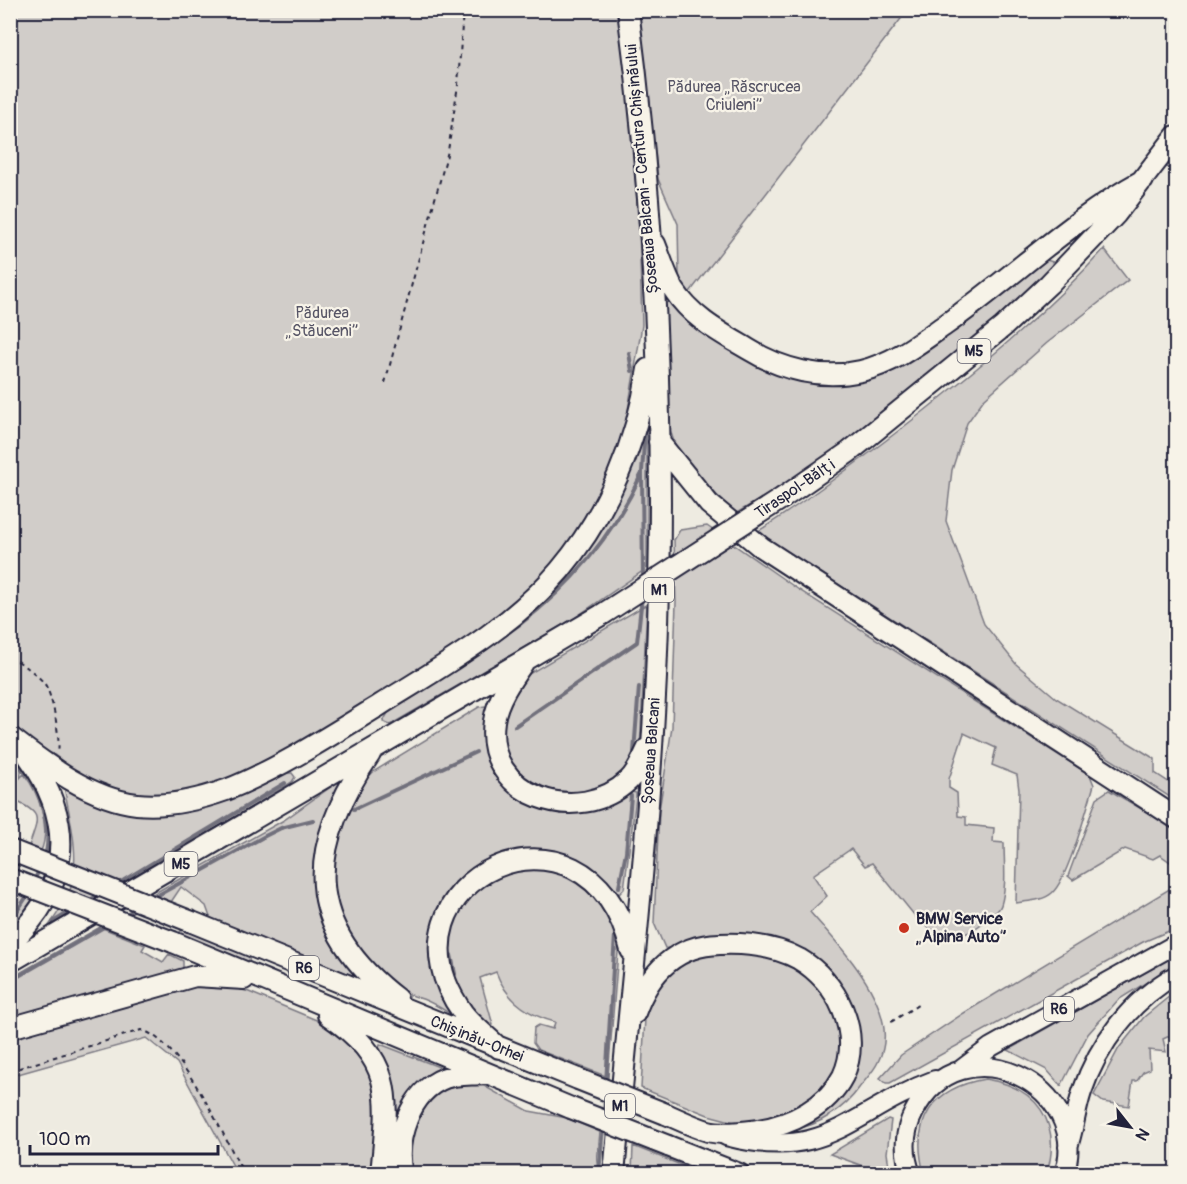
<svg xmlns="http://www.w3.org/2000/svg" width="1187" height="1184" font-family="Pangolin,sans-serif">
<rect width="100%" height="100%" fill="#eeebe1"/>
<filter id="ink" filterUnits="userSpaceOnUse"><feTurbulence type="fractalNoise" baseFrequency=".0167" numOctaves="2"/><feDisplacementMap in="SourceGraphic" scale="12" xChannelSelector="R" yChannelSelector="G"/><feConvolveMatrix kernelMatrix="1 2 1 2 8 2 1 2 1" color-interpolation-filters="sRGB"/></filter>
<g filter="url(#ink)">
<path fill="#d1cdc9" stroke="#7a7882" stroke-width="1.5" d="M11,11H618L628,90L639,224L642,325L624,434L603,492L550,573L485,632L318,733L230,778L199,790L135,799L88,781L53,754L42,750L11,723Z
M639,11H907L687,296L679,276L678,224L658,179Z
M1104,249L1128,280L1047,343L984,399L967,423L952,470L946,521L984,624L1016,664L1056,698L1155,759V773L1176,787V801L757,532C815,495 869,454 924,411C987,361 1050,309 1104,249Z
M1046,260L1053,262L1049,270L962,350L842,445L806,472L735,514L679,456L670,430L659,283L734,350L862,380Z
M641,428L647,429V568L573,619L390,725L383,722L394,702L542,600Z
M707,526L799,590L1090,775L1094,785C1087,808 1068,879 1052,893C1043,901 1027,901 1016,903L1019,790L1017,775L992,765L996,748L964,733L949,779V788L957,793L958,816L966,817V825L994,828L993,842L1004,843C1004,863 1007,886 1001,905C999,912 991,916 985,921C959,943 945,940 919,921L872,863L865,866L851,849L813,875L827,896L810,912C840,947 905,1011 878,1062C874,1071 865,1080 859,1088C845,1108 820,1125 795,1129L792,1128L856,1046L808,957L665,948L654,923L659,811L672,727L676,602L674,540L680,530Z
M647,604L640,750C574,851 446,760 527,675Z
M485,706L522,796L628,791L636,793V797L624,889L619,894C610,888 603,880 594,874C582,867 548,853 535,852C487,848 449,877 435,921C431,931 428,941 429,952C431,974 444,996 454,1016C444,1010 435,1004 425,1000C416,996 404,994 396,988C380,975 353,948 345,929C321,879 334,812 373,772L479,707Z
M11,748C19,756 23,767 20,778L24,774C39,793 51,827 41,851L29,846C39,817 43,813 13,800L11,805V794L16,786L11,792Z
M286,773H292L295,777L292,782L43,934C53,920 64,906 70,890C81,858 70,819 64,787L125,807Z
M342,779L344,782L318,872L362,979L211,920L206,906L181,887L171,902L153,894L284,820Z
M1109,790L1176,829V866L1160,855L1153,859L1125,849L1073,880L1068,876L1097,798Z
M516,869H549L577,880L597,899L619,939L608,1077L538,1050L533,1043L534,1028L539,1025L553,1029L555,1022C528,1015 506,999 496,972L480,978L493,1025L486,1026L458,992L450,951L453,920L476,885Z
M1176,885V928L1143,942L890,1083H886L880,1078L901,1055L964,1013Z
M11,889L37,901L11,932Z
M100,927L145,945L142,950L163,962L169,954L183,961V971L11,1020V978Z
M184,928L250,957L248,963L178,934Z
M725,949L790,960L824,989L841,1030V1051L837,1071L813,1100L776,1120L742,1124L708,1115L641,1088L646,1001L667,967Z
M1176,955V964L1118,1000L1088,1034L1061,1086L1047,1070L1008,1050Z
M222,984L249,992L326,1024L364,1054L379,1106L375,1173H237L177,1063L146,1038L11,1076V1035L182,985Z
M1176,991V1033L1163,1039L1166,1052L1149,1050L1150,1069L1143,1072L1137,1081H1133L1129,1106L1103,1102L1094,1095L1119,1048L1144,1017Z
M380,1044L439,1067L395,1173H389L387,1071L379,1048Z
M985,1079C1037,1087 1062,1122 1047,1173H924C910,1121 932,1088 985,1079Z
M467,1084L484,1086L529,1111L567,1118L600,1132L596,1173L410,1174L405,1151L419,1112L437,1091Z
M888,1119L891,1120L887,1153L890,1173H882L830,1154Z
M633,1146L701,1173H632Z"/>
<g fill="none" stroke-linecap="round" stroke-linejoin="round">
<path stroke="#716f7b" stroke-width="4" d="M629,353L632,371
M643,580L642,472L645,429
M496,641C560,599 609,543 641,475
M515,726L637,642L642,597
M634,752L639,687
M10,756L32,780
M36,786C42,807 53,836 44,858
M354,809L476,752
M33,883L40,868
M116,885L285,783
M619,887L626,852L631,796
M151,899L265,836L281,828L313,820
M87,902L102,893
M123,916L137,908
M10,922L29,893
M53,922L73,910
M451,955L455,974
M10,981L109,924
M606,1083L615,935
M604,1113L605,1096
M599,1174L603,1126"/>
<g stroke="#22223b" stroke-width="22">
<path id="primary" d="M962,1069L991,1047L1176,944
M726,1136C829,1163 850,1111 935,1080
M1068,1147C1074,1129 1076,1110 1082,1092C1098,1044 1131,1000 1176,975
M911,1174C903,1153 904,1131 914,1112C962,1018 1094,1088 1064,1174"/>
</g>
<g stroke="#22223b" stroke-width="24">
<path id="trunk" d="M655,244C661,259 666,276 674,290C692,318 721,333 748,349C782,370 822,380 861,371C894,363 918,344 945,325C1012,278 1070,220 1143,180
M659,442L709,504L761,547L1176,818
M784,497L849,452L1003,327L1049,284L1116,214L1176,136
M523,663C511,680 497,700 494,721C483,797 579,828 629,780C638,771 642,760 648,748
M10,737C46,765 91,799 137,804C167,807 198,800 226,790C277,770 333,734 380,705C444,665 511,628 560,570C608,513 637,442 648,369
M370,754C306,848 302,926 397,999
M192,922L578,1079
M173,942L571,1108
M10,943C71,887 76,823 28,756
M10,962L603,614
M635,1013C649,973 675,945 720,944C746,943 775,946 799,959C837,981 863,1033 843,1076C827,1107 791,1125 758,1130C743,1132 723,1135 708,1131C694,1127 680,1120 666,1114
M328,1015C397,1062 388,1099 381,1174
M10,1028L195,976L244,979
M499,1048C488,1037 473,1026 463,1013C369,883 587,776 631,950
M668,1146L739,1174
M402,1174C394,1140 410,1091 445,1078C456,1074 471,1075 482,1074
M614,1174C629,1008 648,843 656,677C666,456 657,230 628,10"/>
</g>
<path stroke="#22223b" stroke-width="2" stroke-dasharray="4.5 4.5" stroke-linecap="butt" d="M385,383L448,151L458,85L463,10
M10,656C22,664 35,672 44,683C52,692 61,740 58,752
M891,1022L921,1003
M10,1071L141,1030C181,1040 224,1137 244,1174"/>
<use href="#primary" stroke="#f7f3e8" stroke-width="18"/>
<use href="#trunk" stroke="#f7f3e8" stroke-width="20"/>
<g stroke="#22223b" stroke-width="24" stroke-linecap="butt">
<path id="trunk-bridge" d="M603,614L784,497
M10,850L192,922
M10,879L173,942
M578,1079L666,1114
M571,1108L668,1146"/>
</g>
<use href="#trunk-bridge" stroke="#f7f3e8" stroke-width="20"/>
</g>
</g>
<circle fill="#c8321e" stroke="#f7f3e8" stroke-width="2" cx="904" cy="928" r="6"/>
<g text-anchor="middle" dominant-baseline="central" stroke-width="4.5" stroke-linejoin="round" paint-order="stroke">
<g fill="#f7f3e8" stroke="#62616f" stroke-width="1.5">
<rect x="957.5" y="339" width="33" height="24" rx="4.5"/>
<rect x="644" y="578" width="30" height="24" rx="4.5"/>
<rect x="164.5" y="852" width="33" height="24" rx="4.5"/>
<rect x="289" y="956" width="30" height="24" rx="4.5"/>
<rect x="1044" y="997" width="30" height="24" rx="4.5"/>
<rect x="605" y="1094" width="30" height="24" rx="4.5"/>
</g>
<g font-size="15" font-weight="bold" fill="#22223b">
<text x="974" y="351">M5</text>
<text x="659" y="590">M1</text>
<text x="181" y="864">M5</text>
<text x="304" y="968">R6</text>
<text x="1059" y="1009">R6</text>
<text x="620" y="1106">M1</text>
</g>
<g font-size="16" fill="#575566" stroke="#f7f3e8">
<text x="734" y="87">Pădurea „Răscrucea<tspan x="734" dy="18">Criuleni”</tspan></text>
<text x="322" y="313">Pădurea<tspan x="322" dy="18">„Stăuceni”</tspan></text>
</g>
<g font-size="16" fill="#22223b" stroke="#f7f3e8">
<text transform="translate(642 169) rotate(-95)">Șoseaua Balcani - Centura Chișinăului</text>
<text transform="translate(795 489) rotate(-34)">Tiraspol-Bălți</text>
<text transform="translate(651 751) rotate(-86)">Șoseaua Balcani</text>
<text transform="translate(477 1039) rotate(22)">Chișinău-Orhei</text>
</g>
<g font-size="16" font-weight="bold" fill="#22223b" stroke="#f7f3e8" text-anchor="start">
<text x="916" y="919">BMW Service<tspan x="916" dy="18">„Alpina Auto”</tspan></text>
</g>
</g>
<rect width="1187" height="1184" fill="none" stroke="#f7f3e8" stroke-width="36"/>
<rect x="18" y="18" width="1151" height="1148" fill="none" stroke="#22223b" stroke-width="2" filter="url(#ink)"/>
<g transform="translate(1130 1127) rotate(121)" stroke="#f7f3e8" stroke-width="4.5" paint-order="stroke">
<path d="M0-4.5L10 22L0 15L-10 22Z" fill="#22223b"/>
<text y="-9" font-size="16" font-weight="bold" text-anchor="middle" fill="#22223b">N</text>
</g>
<path d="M30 1145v9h188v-9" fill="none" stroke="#22223b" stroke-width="3"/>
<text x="39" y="1145" font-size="18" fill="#22223b" stroke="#f7f3e8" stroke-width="4.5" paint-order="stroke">100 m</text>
</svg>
